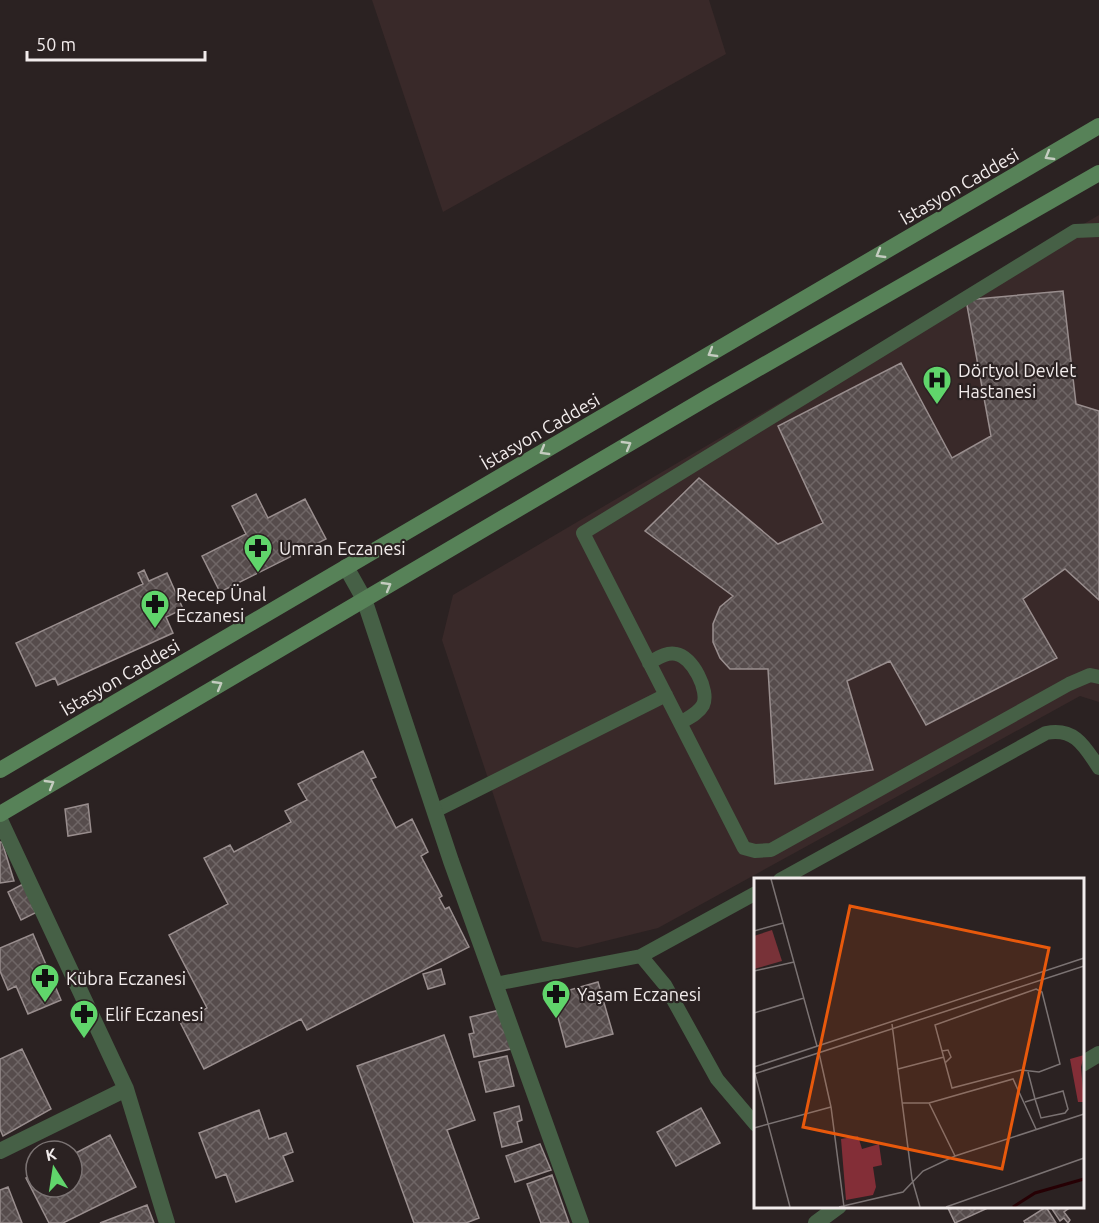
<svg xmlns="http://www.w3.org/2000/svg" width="1099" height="1223" font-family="Ubuntu,sans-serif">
<defs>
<pattern id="building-cross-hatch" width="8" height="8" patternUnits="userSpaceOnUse" patternTransform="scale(1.5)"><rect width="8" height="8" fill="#564c4c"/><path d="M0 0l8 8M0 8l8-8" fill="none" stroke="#6f6666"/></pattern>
</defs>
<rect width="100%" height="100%" fill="#2b2222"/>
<path fill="#392929" d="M372,0H709L726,54L443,212Z
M1099,215V702L1080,696L658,928L577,948L542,941L442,640L453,595Z"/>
<path fill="url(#building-cross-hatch)" stroke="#998e8e" stroke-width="1.5" d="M1063,291L1076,404L1099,411V600L1065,569L1023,599L1057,658L926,725L890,661L847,681L873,770L775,784L768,669H730L720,658L713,642V624L720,607L733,596L645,531L699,478L778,544L823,523L778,426L901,363L952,458L991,436L966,300Z
M256,494L268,518L305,499L326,539L220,592L202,556L246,534L232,506Z
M144,570L149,581L167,573L183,609L166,617L173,633L58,685L55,678L36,686L16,643L143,584L138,573Z
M363,751L376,777L371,779L396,828L412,819L428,852L421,856L442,896L439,898L445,909L449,907L469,947L307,1030L301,1019L204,1069L180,1022L207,1008L169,935L228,904L204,858L230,845L234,852L291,822L285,811L307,800L298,784Z
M88,804L91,832L68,836L65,809Z
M0,842H2L14,881L0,883Z
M25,883L39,911L21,920L8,892Z
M33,934L61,1000L28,1014L16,986L8,990L0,971V948Z
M441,969L445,984L428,989L423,974Z
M598,982L613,1034L566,1047L552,995Z
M500,1010L511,1049L474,1057L469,1034L474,1033L470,1017Z
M444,1035L475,1120L447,1130L479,1218L466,1223H414L357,1066Z
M22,1049L51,1109L3,1136L0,1129V1059Z
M507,1056L514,1086L486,1092L479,1062Z
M519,1106L522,1120L517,1122L522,1142L502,1147L494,1113Z
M701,1108L720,1143L676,1166L657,1132Z
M259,1110L269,1139L286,1133L293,1152L283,1156L293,1181L236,1202L226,1174L216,1178L199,1133Z
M110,1135L136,1187L63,1223H49L26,1178L36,1173V1187H72V1155Z
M540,1144L551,1170L515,1182L506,1156Z
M552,1175L569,1223H541L527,1184Z
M8,1187L22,1223H0V1190Z
M147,1205L154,1223H100Z
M947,1206H987L988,1208L955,1223Z
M1050,1206H1072L1064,1212L1070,1220L1068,1223L1064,1218L1060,1221Z
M1046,1207L1056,1223H1025L1024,1221Z"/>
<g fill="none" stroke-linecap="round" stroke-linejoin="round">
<path stroke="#466046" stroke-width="14" d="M1099,230L1075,231L583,533L744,848L755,851L771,850L1069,684L1090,675L1099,677
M649,663C658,658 666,652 676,654C692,656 710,691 703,705C698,714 688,718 680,723
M435,811L666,695
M780,880L1046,733C1075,727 1085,747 1099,768
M641,956L756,893
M495,984L641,956L665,985L717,1079L756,1125"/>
<path stroke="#466046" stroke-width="16" d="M346,567L364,599L451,861L581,1223
M0,820L126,1089L167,1223
M1082,1064L1099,1054
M0,1151L126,1089
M816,1223L839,1206"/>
<path stroke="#578258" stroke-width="16" d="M0,770L1099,126
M0,814L710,396L1099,173"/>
</g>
<defs><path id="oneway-chevron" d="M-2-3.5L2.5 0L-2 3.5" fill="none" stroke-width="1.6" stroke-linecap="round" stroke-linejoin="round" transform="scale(1.5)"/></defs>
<g stroke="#c4ccc0">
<use href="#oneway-chevron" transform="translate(1049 156) rotate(150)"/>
<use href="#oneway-chevron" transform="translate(880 254) rotate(150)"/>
<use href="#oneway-chevron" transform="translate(712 353) rotate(150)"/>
<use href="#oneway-chevron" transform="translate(627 445) rotate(-30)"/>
<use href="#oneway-chevron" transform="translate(544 451) rotate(150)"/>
<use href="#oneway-chevron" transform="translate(387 586) rotate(-30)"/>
<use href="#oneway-chevron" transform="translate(218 685) rotate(-30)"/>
<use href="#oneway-chevron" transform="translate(50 784) rotate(-30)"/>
</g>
<defs>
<g id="hospital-pin" transform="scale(1.5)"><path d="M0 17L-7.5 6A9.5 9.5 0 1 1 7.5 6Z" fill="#60d56b" stroke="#2b2222"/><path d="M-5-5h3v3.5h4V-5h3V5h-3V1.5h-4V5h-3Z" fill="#111"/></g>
<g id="pharmacy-pin" transform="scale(1.5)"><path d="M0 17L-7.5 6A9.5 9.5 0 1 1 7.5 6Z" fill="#60d56b" stroke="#2b2222"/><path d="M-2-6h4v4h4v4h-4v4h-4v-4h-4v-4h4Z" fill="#111"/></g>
</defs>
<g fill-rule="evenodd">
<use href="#hospital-pin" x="937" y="380"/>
<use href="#pharmacy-pin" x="258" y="548"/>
<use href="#pharmacy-pin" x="155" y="604"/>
<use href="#pharmacy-pin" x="45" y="978"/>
<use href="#pharmacy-pin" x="556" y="994"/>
<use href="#pharmacy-pin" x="84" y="1014"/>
</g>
<g text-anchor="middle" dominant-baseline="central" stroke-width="4.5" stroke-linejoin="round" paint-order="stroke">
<g font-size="18" fill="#f2ecec" stroke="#2b2222">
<text transform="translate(959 186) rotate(-30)">İstasyon Caddesi</text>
<text transform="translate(540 431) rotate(-30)">İstasyon Caddesi</text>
<text transform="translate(120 677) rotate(-30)">İstasyon Caddesi</text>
</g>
<g font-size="18" fill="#f2ecec" stroke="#2b2222" text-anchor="start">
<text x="958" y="370">Dörtyol Devlet<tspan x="958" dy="21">Hastanesi</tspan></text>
<text x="279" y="548">Umran Eczanesi</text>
<text x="176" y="594">Recep Ünal<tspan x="176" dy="21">Eczanesi</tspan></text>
<text x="66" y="978">Kübra Eczanesi</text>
<text x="577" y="994">Yaşam Eczanesi</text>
<text x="105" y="1014">Elif Eczanesi</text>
</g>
</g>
<g transform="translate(754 878)">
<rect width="330" height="330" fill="#2b2222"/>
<path d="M18,52L28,83L0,91V58Z" fill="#783238"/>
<path d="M330,177L327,189L330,224H324L316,181ZM104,258L108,271L125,266L128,287L119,289L122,309L119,317L92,322L87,261Z" fill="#832e37"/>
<path fill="none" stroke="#260004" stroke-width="3" d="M259,329L281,315L330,301"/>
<path fill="none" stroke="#7b7373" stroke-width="1.5" d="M17,1L63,168M0,53L29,45M0,93L40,84M282,111L288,114L306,186L285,194L267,192L198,210L181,147ZM0,135L50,120M138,146L158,301L166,329M188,173L194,172L197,179L191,185M65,175L77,229L90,329M0,189L330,80M144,191L190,179M0,196L330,88M1,196L36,329M271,224L281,221L309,213L314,231L311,235L287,240L281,221L274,194M148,225H175L201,278M175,225L259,201L282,251M0,250L77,229M85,329L149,314L169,293L201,278L330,236M192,329L330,280"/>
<path fill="#e8590c" fill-opacity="0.15" stroke="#e8590c" stroke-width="3" d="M96,28L295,70L248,291L49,249Z"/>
<rect width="330" height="330" fill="none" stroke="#f2ecec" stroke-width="3"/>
</g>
<g transform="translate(54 1169) rotate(348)"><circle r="28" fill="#2b2222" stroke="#7b7373" stroke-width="1.5"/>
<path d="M0-4.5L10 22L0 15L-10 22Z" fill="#60d56b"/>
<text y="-9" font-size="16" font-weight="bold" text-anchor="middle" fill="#f2ecec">K</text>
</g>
<path d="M27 51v9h178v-9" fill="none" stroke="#f2ecec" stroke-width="3"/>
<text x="36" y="51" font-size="18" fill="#f2ecec" stroke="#2b2222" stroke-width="4.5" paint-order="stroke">50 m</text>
</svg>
